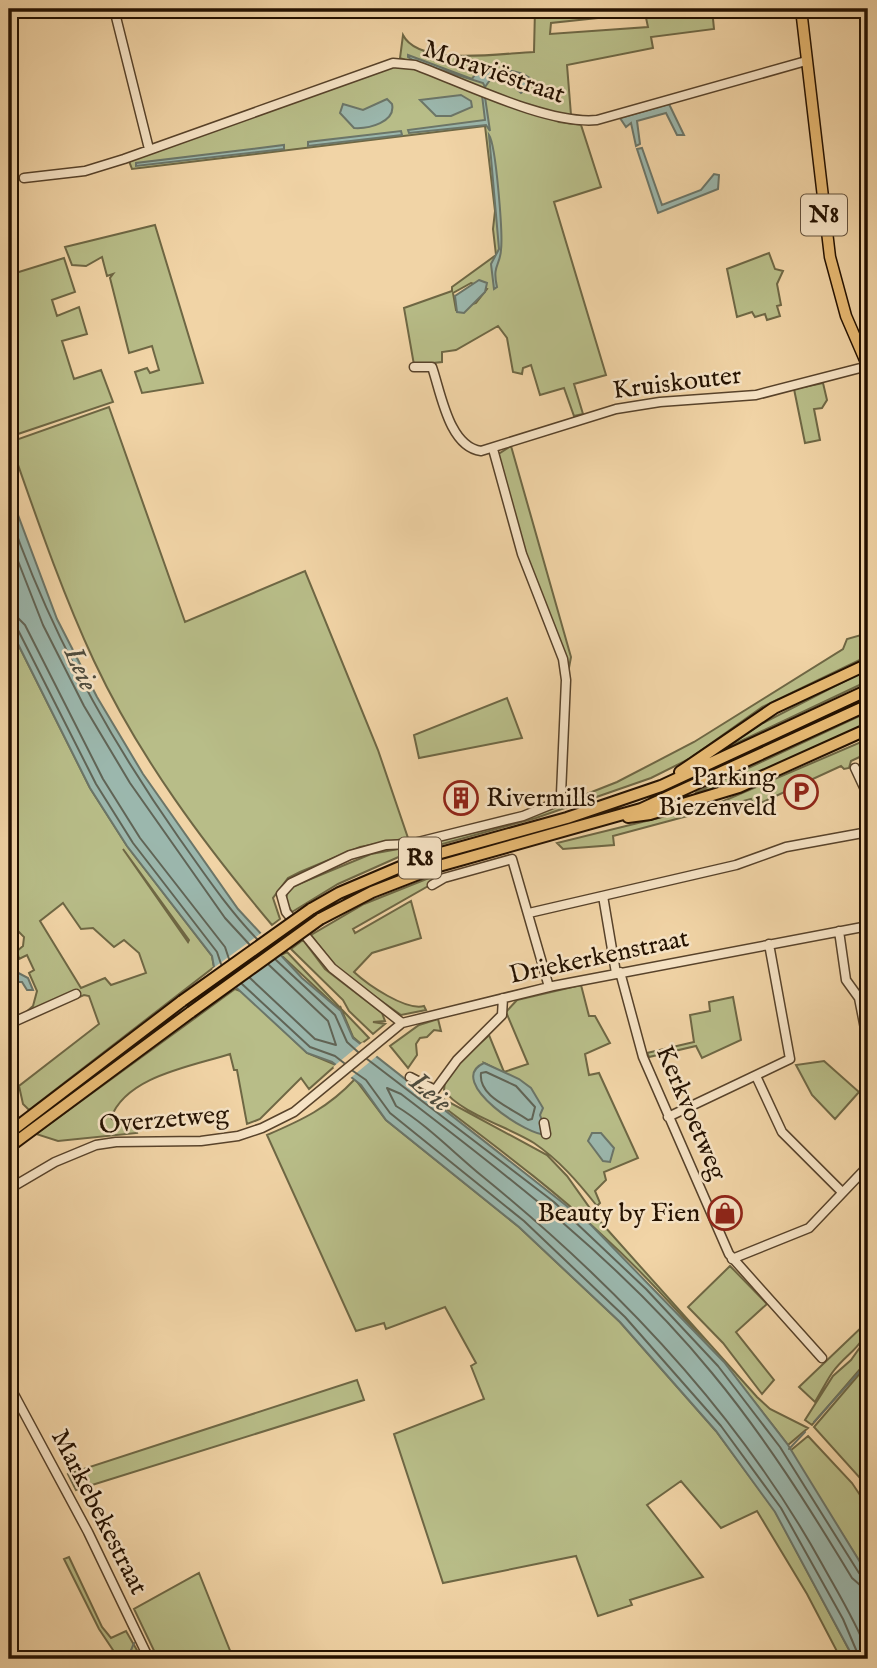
<svg xmlns="http://www.w3.org/2000/svg" width="877" height="1668" font-family="'IM FELL English',serif">
<rect width="100%" height="100%" fill="#f1d4a6"/>
<filter id="stains"><feTurbulence type="fractalNoise" baseFrequency=".00286" numOctaves="4"/><feColorMatrix values="0 0 0 0 .2 0 0 0 0 .09 0 0 0 0 .02 0 0 0 .5 -.17"/></filter>
<radialGradient id="worn" r=".72"><stop offset=".6" stop-color="#630" stop-opacity="0"/><stop offset="1" stop-color="#630" stop-opacity=".3"/></radialGradient>
<path fill="#b8bd88" stroke="#6e6744" stroke-width="2" fill-rule="evenodd" d="M535,9H645L646,13H651L650,9H712L714,29L651,37L653,48L567,65L571,115L543,112L400,58L403,35C419,67 501,53 534,52ZM645,13L648,27L550,34L551,23Z
M391,66H413L559,122L581,125L601,187L554,202L606,375L574,384L583,414L574,416L564,388L540,395L531,365L523,368L522,374L513,372L507,338L498,326L456,350L442,352V362L414,365L404,308L452,291V287L496,255L493,229L495,211L485,126L132,169L129,161ZM471,283L487,289L476,303L456,310L453,293Z
M155,225L203,383L142,393L135,372L147,368L150,373L159,370L152,346L129,353L110,278L113,274L107,276L102,257L86,266L72,265L65,247Z
M769,253L775,269L783,271L777,284L781,305L777,306L780,316L767,320L765,314L755,317L752,312L737,317L727,269Z
M64,258L75,292L52,300L57,316L79,307L87,334L62,341L74,379L101,370L113,402L9,437V275Z
M823,383L827,400L822,408L814,409L820,440L805,443L794,389Z
M109,407L185,622L305,571L378,750L408,838L360,847L300,872L288,878L273,898L280,919L272,925C204,844 139,757 94,661C61,590 36,516 10,442Z
M511,446L571,657L568,673L532,575L497,455Z
M9,626L90,788L127,846L212,956L214,967L29,1110L23,1104L19,1086L99,1024L89,996L84,995L9,1027L33,1006L37,991L29,973L34,970L27,955L19,959L17,951L23,946L24,937L17,930H9V699L15,692L9,682ZM123,849L189,940L188,942ZM63,903L81,929L93,928L114,947L124,940L139,953L146,973L111,985L105,978L81,988L40,921Z
M868,633V656L762,707L689,759L651,778L536,818L403,855L338,884L292,912L285,901L289,888L371,854L431,843L536,814L617,782L694,742L843,649L847,639Z
M868,669V681L724,749L763,723Z
M507,698L522,738L419,758L414,735Z
M868,712V724C812,751 756,779 695,793Z
M868,739V753L851,761L849,768L844,769L841,766L754,806L751,799L613,836L614,845L563,849L557,843L719,803Z
M439,874L430,885L353,929L355,933L411,901L421,938L372,953L354,972C368,985 406,1011 424,1006L426,1010L401,1015L339,971L311,935L364,904Z
M303,940L325,969L382,1013L385,1021L373,1022L385,1024L373,1034L349,1011L343,1000L291,949Z
M287,952L369,1038L361,1044L353,1037L340,1006L341,1011L281,955Z
M581,985L589,1016H595L610,1043L585,1054L589,1075L599,1073L638,1158L604,1172L606,1180L595,1191L600,1203L597,1206C578,1182 559,1160 534,1143C511,1128 458,1112 444,1090C444,1070 475,1049 489,1035L504,1072L528,1064L506,1012L517,1000ZM484,1063L496,1069L519,1122L505,1114Z
M235,989L243,992L307,1053L336,1065L309,1089L301,1078L260,1119L247,1124L237,1070H234L230,1054C193,1066 126,1076 111,1118L117,1124L133,1122L137,1133L58,1141L36,1134Z
M733,997L741,1040L702,1058L696,1046L649,1057L647,1053L694,1042L690,1015L710,1011L709,1002Z
M438,1019L441,1031L434,1030L427,1037L420,1038L416,1044L417,1055L408,1068L390,1046L419,1025Z
M824,1061L859,1092L835,1119L812,1095L796,1065Z
M355,1079L386,1120L519,1227L620,1322L716,1431L775,1511L854,1659H841L807,1594L757,1511L721,1528L681,1481L647,1505L703,1577L630,1600L632,1605L598,1616L576,1556L443,1583L394,1434L484,1399L471,1366L476,1363L445,1307L386,1329L384,1323L356,1331L267,1135C302,1120 328,1108 355,1079Z
M410,1081L547,1155L567,1176L597,1218L757,1397L770,1409L808,1428L788,1445C731,1371 671,1298 601,1234C542,1179 474,1131 410,1081Z
M730,1266L767,1304L736,1332L774,1380L762,1394L723,1343L688,1307Z
M868,1314C868,1348 848,1350 832,1373C826,1382 821,1392 815,1402L799,1387L865,1324Z
M868,1336V1487L814,1427L862,1371L861,1368L812,1425L805,1420L833,1376L851,1360Z
M357,1380L364,1400L76,1490L68,1474Z
M808,1436L852,1483L868,1507V1575L790,1451Z
M69,1557L102,1627L111,1638L126,1631L142,1659H119L99,1629L64,1559Z
M199,1573L233,1658L237,1659H158L134,1609Z"/>
<path fill="#9bb7ad" stroke="#6b7568" stroke-width="2" d="M408,55L472,79L476,73C494,70 514,67 530,78L532,85L521,93L509,82L490,80L485,87L483,83L416,62L408,57Z
M461,95L471,101L472,107L451,116H436L420,100Z
M482,95L485,97L490,131L486,125L409,133L408,130L485,120Z
M387,99L392,104C396,122 369,129 354,128L340,113L343,104L363,110Z
M669,104L684,135H677L666,113L637,121L640,144L636,146L631,123L626,127L620,118Z
M401,131L402,135L308,146V142Z
M489,135C496,145 503,234 501,250C500,266 492,265 497,287L494,289L491,264L499,249Z
M284,145V149L136,166V163Z
M642,148L662,205L701,190L714,174L719,175L718,189L658,213L637,149Z
M479,280L487,283L485,292L464,313L457,312L455,296Z
M9,491L57,619L97,697L143,774L238,909L302,978L341,1011L353,1038L591,1225L724,1362L788,1445L868,1575V1659H854L775,1512L716,1431L620,1322L519,1227L386,1120L361,1085L332,1062L307,1053L214,967L212,956L127,846L90,788L9,626Z
M9,968L28,978L33,990H27L22,982H9Z
M484,1063L519,1079L531,1088L543,1108L540,1115L547,1134C531,1139 443,1081 484,1063Z
M592,1133H601L614,1148L610,1162L603,1161L588,1141Z"/>
<path fill="#f1d4a6" d="M264,931L284,953L232,991L212,969Z
M363,1042L378,1055L348,1080L333,1067Z"/>
<g fill="none" stroke-linecap="round" stroke-linejoin="round">
<path stroke="#606456" stroke-width="2" d="M9,513C49,630 108,737 179,838C204,873 227,908 257,939
M9,538L43,625L84,706L130,783L225,918L249,944
M9,617L18,618L25,625L103,779L140,838L225,947L229,959
M9,626L18,630L96,784L133,843L217,952L221,964
M276,960L335,1015L347,1042L358,1052
M250,978L315,1039L336,1045L328,1021L269,965
M242,984L310,1047L335,1056L344,1063
M367,1059L554,1202L646,1289L718,1366L780,1447L859,1573L868,1577
M353,1071L366,1080L390,1113L524,1221L625,1317L721,1426L781,1508L843,1619L860,1659
M486,1072L516,1086L535,1107L532,1119L528,1120C512,1108 478,1097 481,1073Z
M868,1586L860,1585L852,1578C809,1507 765,1437 712,1373C623,1264 512,1179 401,1094L387,1088L396,1106C426,1124 454,1153 482,1176C616,1285 738,1412 822,1564C838,1593 856,1622 868,1653"/>
<path stroke="#6b7568" stroke-width="2" d="M814,1422L860,1371L868,1355
M789,1449L805,1432
M132,1659L129,1655L134,1643"/>
<g stroke="#57422a" stroke-width="11">
<path id="minor" d="M114,9L149,149
M24,178L85,171L124,159L393,63L415,65C464,83 548,125 597,120L806,61
M414,367H432C441,393 449,447 481,451L616,409L660,402L756,395L868,366
M855,768L868,796
M432,885L444,878L512,859L549,987
M603,896L616,973
M529,913L736,865L786,847L868,832
M839,931L846,980L859,998L868,1044
M620,972L643,1057L729,1254L822,1358
M402,1023L332,968L286,912L281,894L291,883L350,855L386,845L410,844L523,816L555,803L561,794L566,680L563,659L522,554L493,449
M9,1024L76,994
M756,1076L782,1132L842,1192
M410,1077L435,1090L457,1060L502,1015L503,998
M668,1117L790,1059L769,944
M544,1123L546,1134
M9,1189L55,1162L96,1145L116,1142L201,1141L238,1136L262,1128L294,1112L402,1023L553,986L868,926
M732,1259L809,1228L868,1166
M9,1385L88,1532L149,1659
M163,1659H165"/>
</g>
<g stroke="#241100" stroke-width="13">
<path id="major" d="M801,9L830,257L846,316L868,367"/>
</g>
<g stroke="#241100" stroke-width="14">
<path id="highway" d="M680,772L774,708L868,664
M628,817L650,814L739,787L868,729
M311,909L339,893L419,859L567,818L661,786L868,690
M320,919L372,892L439,866L641,809L868,705
M9,1133L182,1001
M9,1147L191,1012"/>
</g>
<use href="#minor" stroke="#f6e3c5" stroke-width="8"/>
<use href="#major" stroke="#e8ba73" stroke-width="10"/>
<use href="#highway" stroke="#e8ba73" stroke-width="10"/>
<g stroke="#241100" stroke-width="14" stroke-linecap="butt">
<path id="highway-bridge" d="M182,1001L311,909
M191,1012L320,919"/>
</g>
<use href="#highway-bridge" stroke="#e8ba73" stroke-width="10"/>
</g>
<defs>
<g id="parking-ring" transform="scale(1.75)"><circle r="9.5" fill="#f6e3c5" stroke="#8f2418" stroke-width="1.5"/><path d="M-3.5-5.5H1a3.5 3.5 0 0 1 0 7H-1V5.5H-3.5ZM-1-3.4V-.6H.8a1.4 1.4 0 0 0 0-2.8Z" fill="#8f2418"/></g>
<g id="building-ring" transform="scale(1.75)"><circle r="9.5" fill="#f6e3c5" stroke="#8f2418" stroke-width="1.5"/><path d="M-4-6H4V6H1V3H-1V6H-4ZM-2.5-4.3h1.7v1.8h-1.7ZM.8-4.3h1.7v1.8H.8ZM-2.5-1h1.7V.8h-1.7ZM.8-1h1.7V.8H.8Z" fill="#8f2418"/></g>
<g id="shop-ring" transform="scale(1.75)"><circle r="9.5" fill="#f6e3c5" stroke="#8f2418" stroke-width="1.5"/><path d="M-5-2.5h2.3a2.7 3.5 0 0 1 5.4 0H5L5.5 6h-11ZM-1.5-2.5h3a1.5 2.3 0 0 0-3 0Z" fill="#8f2418"/></g>
</defs>
<g fill-rule="evenodd">
<use href="#parking-ring" x="801" y="792"/>
<use href="#building-ring" x="461" y="798"/>
<use href="#shop-ring" x="725" y="1213"/>
</g>
<g text-anchor="middle" dominant-baseline="central" stroke-width="5" stroke-linejoin="round" paint-order="stroke">
<g fill="#f6e3c5" stroke="#63503b" stroke-width="2">
<rect x="801" y="194.5" width="46" height="41" rx="5"/>
<rect x="399" y="837.5" width="42" height="41" rx="5"/>
</g>
<g font-size="24" font-weight="bold" fill="#241100">
<text x="824" y="215">N8</text>
<text x="420" y="858">R8</text>
</g>
<g font-size="26" fill="#241100" stroke="#f6e3c5">
<text transform="translate(494 72) rotate(19)">Moraviëstraat</text>
<text transform="translate(677 383) rotate(-7)">Kruiskouter</text>
<text transform="translate(599 957) rotate(-12)">Driekerkenstraat</text>
<text transform="translate(691 1113) rotate(67)">Kerkvoetweg</text>
<text transform="translate(164 1120) rotate(-5)">Overzetweg</text>
<text transform="translate(99 1512) rotate(63)">Markebekestraat</text>
</g>
<g font-size="26" fill="#241100" stroke="#f6e3c5" text-anchor="end">
<text x="776" y="777">Parking<tspan x="776" dy="30">Biezenveld</tspan></text>
<text x="486" y="798" text-anchor="start">Rivermills</text>
<text x="700" y="1213">Beauty by Fien</text>
</g>
<g font-size="28" font-style="italic" fill="#4e4b3d" stroke="#f6e3c5">
<text transform="translate(80 669) rotate(66)">Leie</text>
<text transform="translate(430 1093) rotate(40)">Leie</text>
</g>
</g>
<rect width="877" height="1668" fill="none" stroke="#f1d4a6" stroke-width="35"/>
<rect x="10" y="10" width="856" height="1647" fill="none" stroke="#241100" stroke-width="3.5"/>
<rect x="18" y="18" width="842" height="1633" fill="none" stroke="#241100" stroke-width="2"/>
<rect width="100%" height="100%" filter="url(#stains)"/>
<rect width="100%" height="100%" fill="url(#worn)"/>
</svg>
